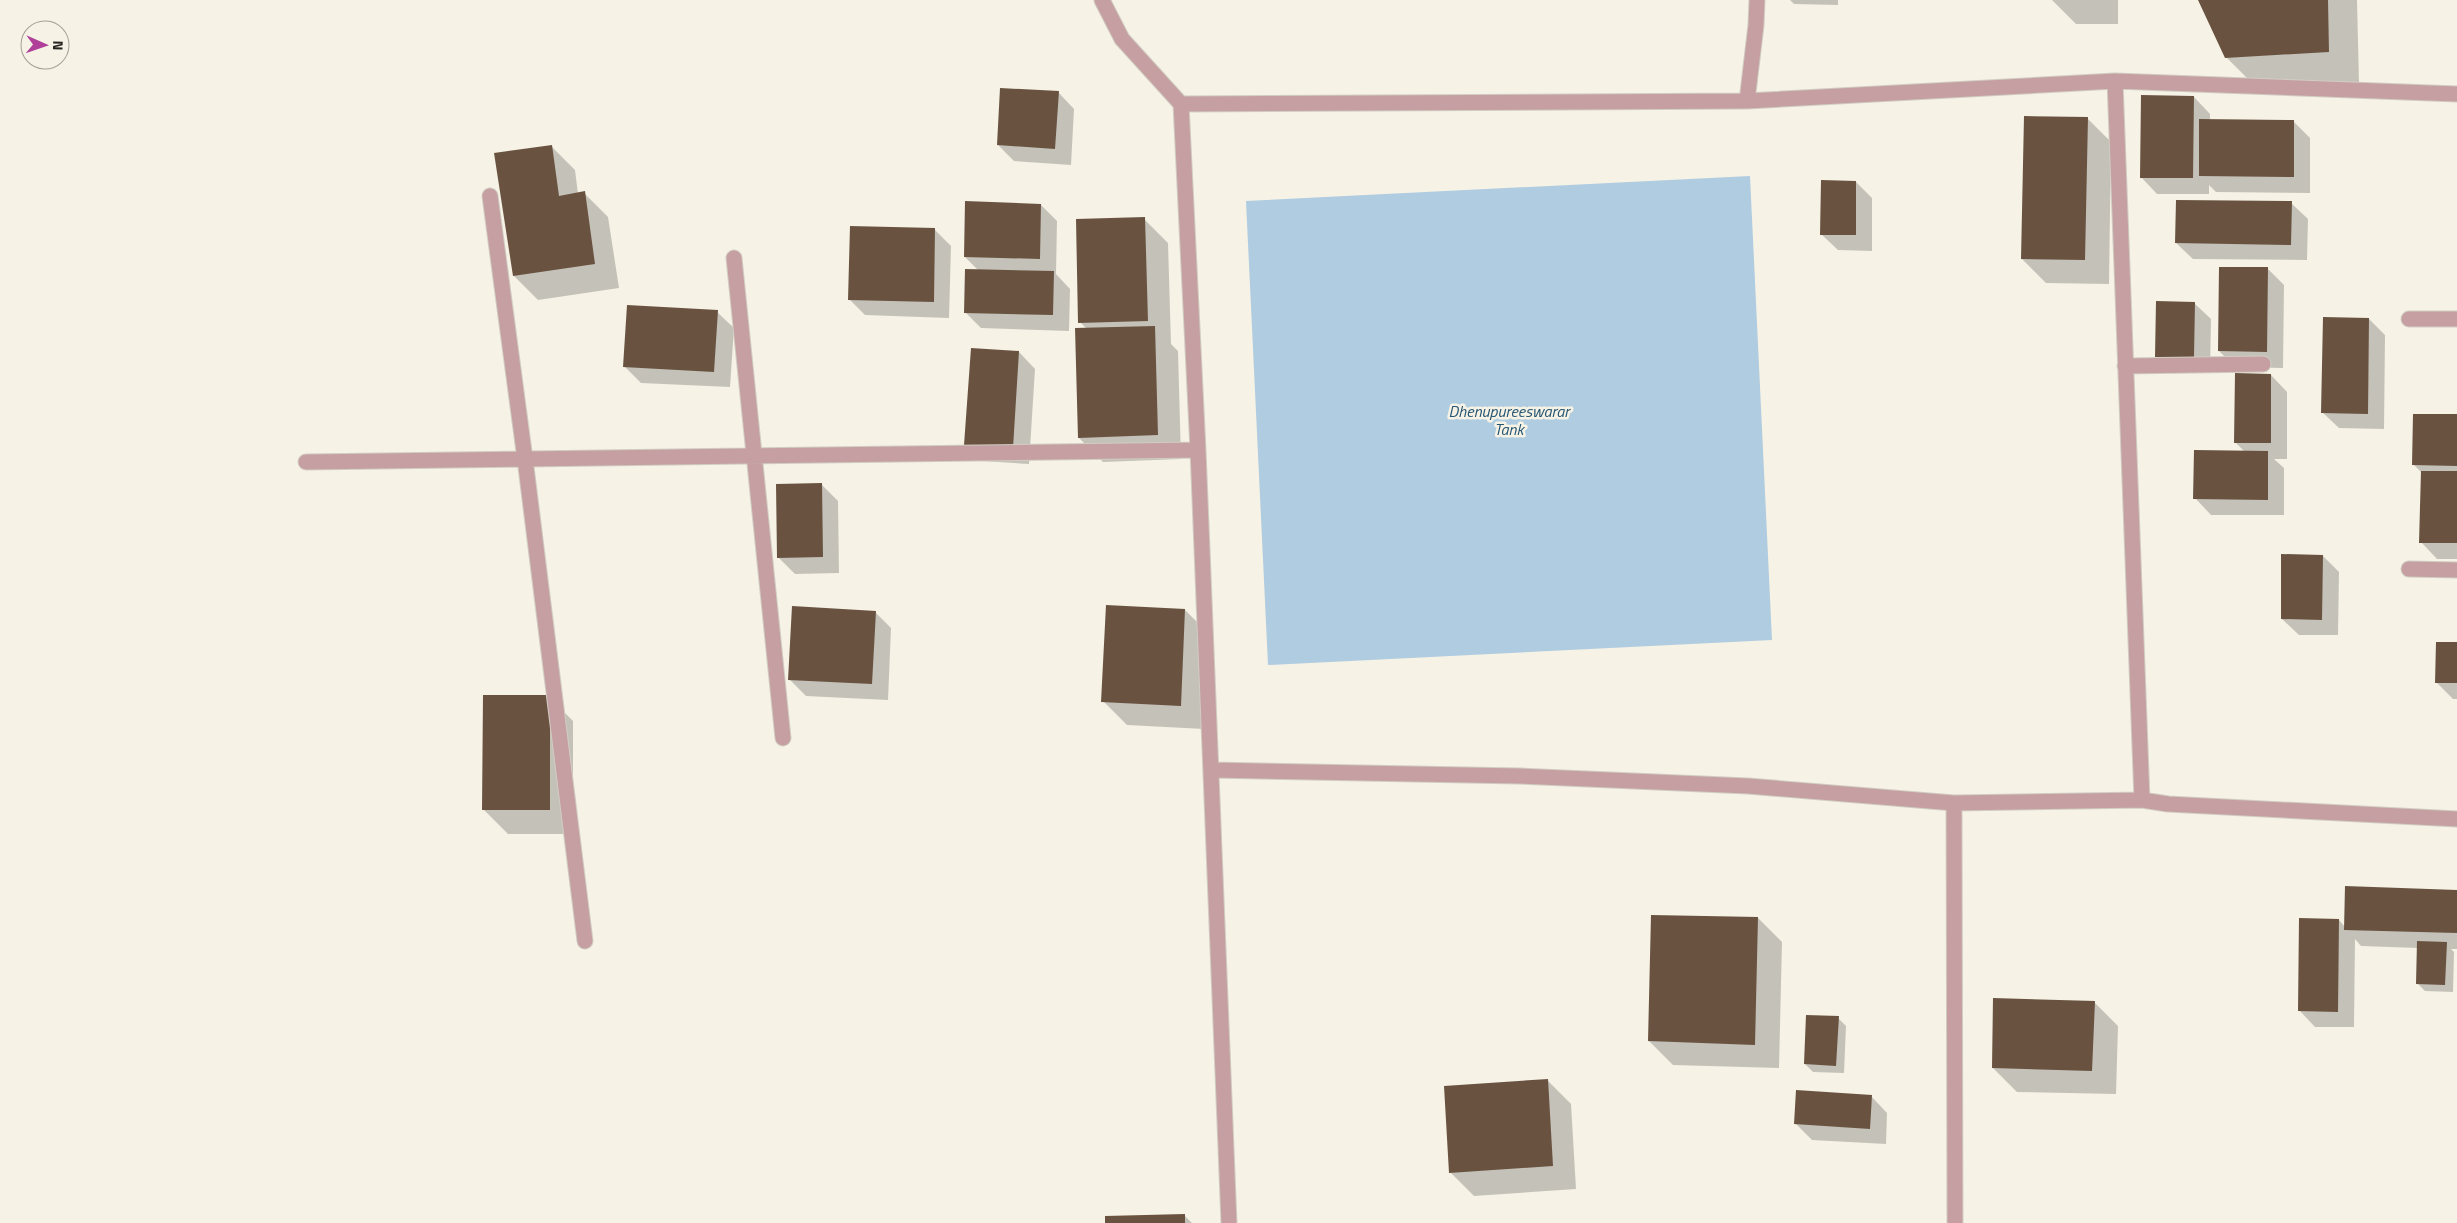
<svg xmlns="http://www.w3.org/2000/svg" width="2457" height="1223" font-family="'Titillium Web',sans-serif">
<rect width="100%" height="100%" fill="#f6f2e6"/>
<path fill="#b0cce0" d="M1750,176L1772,640L1268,665L1246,201Z"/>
<path fill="#0003" d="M1790,0H1838V5L1794,4Z
M2052,0H2118V24H2076Z
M2200,0H2357L2359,83L2257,88L2226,57Z
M1058,92L1074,109L1071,165L1014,161L998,145Z
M2194,97L2210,114V120L2294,122L2310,138V193L2216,192L2209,185V194H2157L2141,177Z
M2087,118L2111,142L2109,284L2046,283L2022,259Z
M551,146L575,170L578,194L584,193L608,217L619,288L538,300L514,276Z
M1856,182L1872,198V251L1838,250L1821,234Z
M2291,203L2308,219L2307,260L2193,259L2176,243Z
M1041,205L1057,221L1056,274L1070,289L1069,331L981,328L965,312L978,270L965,257Z
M1144,219L1168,243L1171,344L1178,351L1181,459L1103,462L1079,438L1087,329L1080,322Z
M935,230L951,246L949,318L865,315L849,299Z
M2268,269L2284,285L2283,368L2235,367L2219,351Z
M2194,303L2211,319L2210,373L2173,372L2156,356Z
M717,312L734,328L730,387L641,383L625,367Z
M2369,319L2385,335L2384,429L2339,428L2322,412Z
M1019,352L1035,369L1029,464L982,461L965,445Z
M2271,375L2287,392V459H2274L2284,468V515H2211L2195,498L2245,452L2235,442Z
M2457,416V559H2437L2421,542L2422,473L2414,465Z
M822,485L838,501L839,573L795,574L778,557Z
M2323,556L2339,572L2338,635H2299L2282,619Z
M1185,610L1209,634L1204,729L1127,725L1103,701Z
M875,612L891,628L888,700L806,696L790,680Z
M2457,644V699H2453L2437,683Z
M549,697L573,721V834H508L484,810Z
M2457,891V949H2451L2454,952L2453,992L2425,991L2417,983L2418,948L2361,946L2355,939L2354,1027H2315L2299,1010L2339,920L2345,927Z
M1758,918L1782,942L1779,1068L1673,1065L1649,1041Z
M2094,1002L2118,1026L2116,1094L2017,1092L1993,1068Z
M1838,1018L1846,1026L1844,1073L1813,1072L1805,1064Z
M1547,1080L1571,1104L1576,1189L1474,1196L1450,1172Z
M1871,1096L1887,1113L1886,1144L1812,1140L1796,1124Z
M1185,1216L1192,1223H1106Z"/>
<path fill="#695340" d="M2198,0H2328L2329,52L2225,58Z
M1000,88L1059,91L1055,149L997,145Z
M2141,95L2194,96L2193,178H2140Z
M2024,116L2088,117L2085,260L2021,259Z
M2199,119L2294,120V177L2199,176Z
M552,145L559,196L585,191L595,264L513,276L494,153Z
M1821,180L1856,181V235H1820Z
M2176,200L2292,201L2291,245L2175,243Z
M965,201L1041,204L1040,259L964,257Z
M1145,217L1148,321L1078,323L1076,219Z
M850,226L935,228L934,302L848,300Z
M2219,267H2268L2267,352L2218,351Z
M965,269L1054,271L1053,315L964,313Z
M2156,301L2195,302L2194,357H2155Z
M627,305L718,310L714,372L623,367Z
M2323,317L2369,318L2368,414L2321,413Z
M1155,326L1158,435L1078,438L1075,328Z
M971,348L1019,351L1013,448L964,445Z
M2235,373L2271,374V443H2234Z
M2413,414H2457V466L2412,465Z
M2194,450L2268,451V500L2193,499Z
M2421,471H2457V543H2419Z
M822,483L823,557L777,558L776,484Z
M2281,554L2323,555L2322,620L2281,619Z
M1106,605L1185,609L1181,706L1101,702Z
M792,606L876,611L872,684L788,680Z
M2436,642H2457V683H2435Z
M483,695H550V810H482Z
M2345,886L2457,890V933L2344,930Z
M1651,915L1758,917L1755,1045L1648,1041Z
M2299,918L2339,919L2338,1012L2298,1011Z
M2417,941L2447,942L2445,985L2416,984Z
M1993,998L2095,1001L2092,1071L1992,1068Z
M1806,1015L1839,1016L1836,1066L1804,1064Z
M1548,1079L1553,1166L1449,1173L1444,1086Z
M1796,1090L1872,1095L1870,1129L1794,1124Z
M1185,1214V1223H1105V1216Z"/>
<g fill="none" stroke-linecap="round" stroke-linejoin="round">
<g stroke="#d1cdc3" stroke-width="17">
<path id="minor" d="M1102,0L1122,39L1181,104L1198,450L1229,1223
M1747,101L1756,25L1757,0
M1181,104L1747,101L2115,81L2457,94
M490,196L525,459L585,941
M734,258L783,738
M2409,319H2457
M2125,366L2263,364
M306,462L1198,450
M2409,569L2457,570
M1212,770L1519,776L1748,786L1954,803L2142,800L2115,81
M2142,800L2168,804L2457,819
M1954,803L1955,1223"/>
</g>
<use href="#minor" stroke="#c59fa1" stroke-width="15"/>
</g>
<g text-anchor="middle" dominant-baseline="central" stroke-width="5" stroke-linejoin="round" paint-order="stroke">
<g font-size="16" font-style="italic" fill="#255572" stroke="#f6f2e6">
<text x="1509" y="411">Dhenupureeswarar<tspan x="1509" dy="18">Tank</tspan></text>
</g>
</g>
<g transform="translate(45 45) rotate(92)"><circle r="24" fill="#f6f2e6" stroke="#a3a097"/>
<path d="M0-4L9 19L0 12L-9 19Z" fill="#b03f9a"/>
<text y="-8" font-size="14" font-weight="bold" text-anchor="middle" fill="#272521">N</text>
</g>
</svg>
